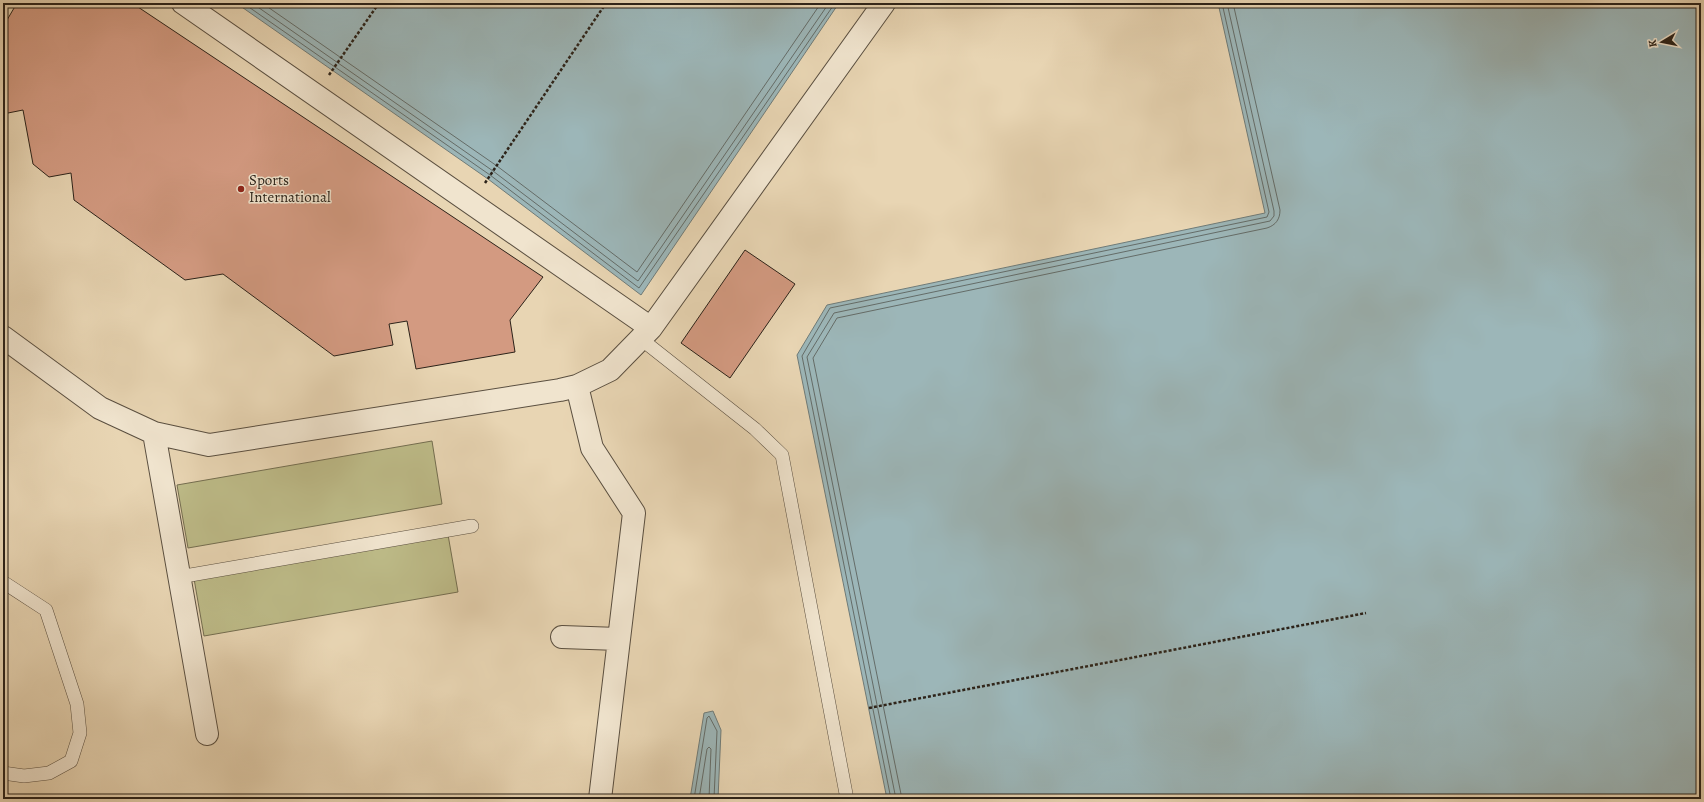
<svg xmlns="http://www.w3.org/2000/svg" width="1704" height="802" font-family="Alegreya,serif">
<rect width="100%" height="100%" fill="#e8d5b3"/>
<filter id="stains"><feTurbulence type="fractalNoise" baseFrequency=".005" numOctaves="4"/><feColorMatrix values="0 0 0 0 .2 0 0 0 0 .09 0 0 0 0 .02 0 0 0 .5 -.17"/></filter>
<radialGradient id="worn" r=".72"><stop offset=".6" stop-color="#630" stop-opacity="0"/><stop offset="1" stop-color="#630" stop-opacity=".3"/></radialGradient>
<path fill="#bdbb88" stroke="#746e50" d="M432,441L442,504L188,548L177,485Z
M447,529L458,592L204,636L193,573Z"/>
<path fill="#9cb6b8" stroke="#6f7b78" d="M236,3H839L641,295L488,179Z
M1218,3H1701V799H887L797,355L827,305L1265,213Z
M713,711L721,730L718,799H690L704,713Z"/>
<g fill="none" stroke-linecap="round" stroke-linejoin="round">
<path stroke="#646c68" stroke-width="1" d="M243,3L490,175L639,288L835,3
M252,3L493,171L638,281L829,3
M262,3L497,166L637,272L821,3
M694,799L707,718L709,716L717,731L714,799
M699,799L707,749L709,747L711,749L709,799
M891,799L802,356L830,308L1267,217L1269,212L1222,3
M896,799L807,357L834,313L1270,221L1274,216V211L1227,3
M902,799L813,358L837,318L1267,228C1276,225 1280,219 1280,210L1233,3"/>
</g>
<path fill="#d39a81" stroke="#2b2219" d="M17,3H132L543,277L510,320L515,352L416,369L407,321L389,324L393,345L334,356L223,274L185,280L74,200L71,173L49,177L33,164L23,110L3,114V21L7,20Z
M745,250L795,284L730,378L681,343Z"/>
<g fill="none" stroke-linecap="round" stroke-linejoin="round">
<g stroke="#5a4f40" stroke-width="14">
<path id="lane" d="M641,339L755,429L782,455L847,799
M179,577L472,526
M3,582L46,610L77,704L80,733L71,761L49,773L24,776L3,773"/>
</g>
<g stroke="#5a4f40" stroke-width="24">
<path id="street" d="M183,3L651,328
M3,337L100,408L154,433L209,445L560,390L577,386L610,370L651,328L884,3
M577,386L592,448L634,513L600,799
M154,433L207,734
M562,637L618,639"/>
</g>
<path stroke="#2b2219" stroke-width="2.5" stroke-dasharray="3 2" stroke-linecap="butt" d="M329,75L379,3
M485,183L606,3
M869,708L1366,613"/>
<use href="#lane" stroke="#f0e4ce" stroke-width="13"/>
<use href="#street" stroke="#f0e4ce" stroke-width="22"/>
</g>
<circle fill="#8f2418" stroke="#f0e4ce" stroke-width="1.5" cx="241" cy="189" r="4"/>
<g text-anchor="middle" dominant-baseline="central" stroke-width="3" stroke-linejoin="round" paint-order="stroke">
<g font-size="15" fill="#2b2219" stroke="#f0e4ce" text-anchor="start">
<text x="249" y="180">Sports<tspan x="249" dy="17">International</tspan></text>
</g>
</g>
<rect width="1704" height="802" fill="none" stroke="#e8d5b3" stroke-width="16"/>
<rect x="4" y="4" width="1696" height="794" fill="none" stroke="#2b2219" stroke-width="2"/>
<rect x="8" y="8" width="1688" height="786" fill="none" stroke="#2b2219"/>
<g transform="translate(1662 42) rotate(260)" stroke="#f0e4ce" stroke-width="3" paint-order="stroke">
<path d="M0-3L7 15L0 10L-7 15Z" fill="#2b2219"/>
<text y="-6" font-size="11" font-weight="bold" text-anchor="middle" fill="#2b2219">K</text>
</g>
<rect width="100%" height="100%" filter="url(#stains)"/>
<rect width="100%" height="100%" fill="url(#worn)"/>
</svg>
